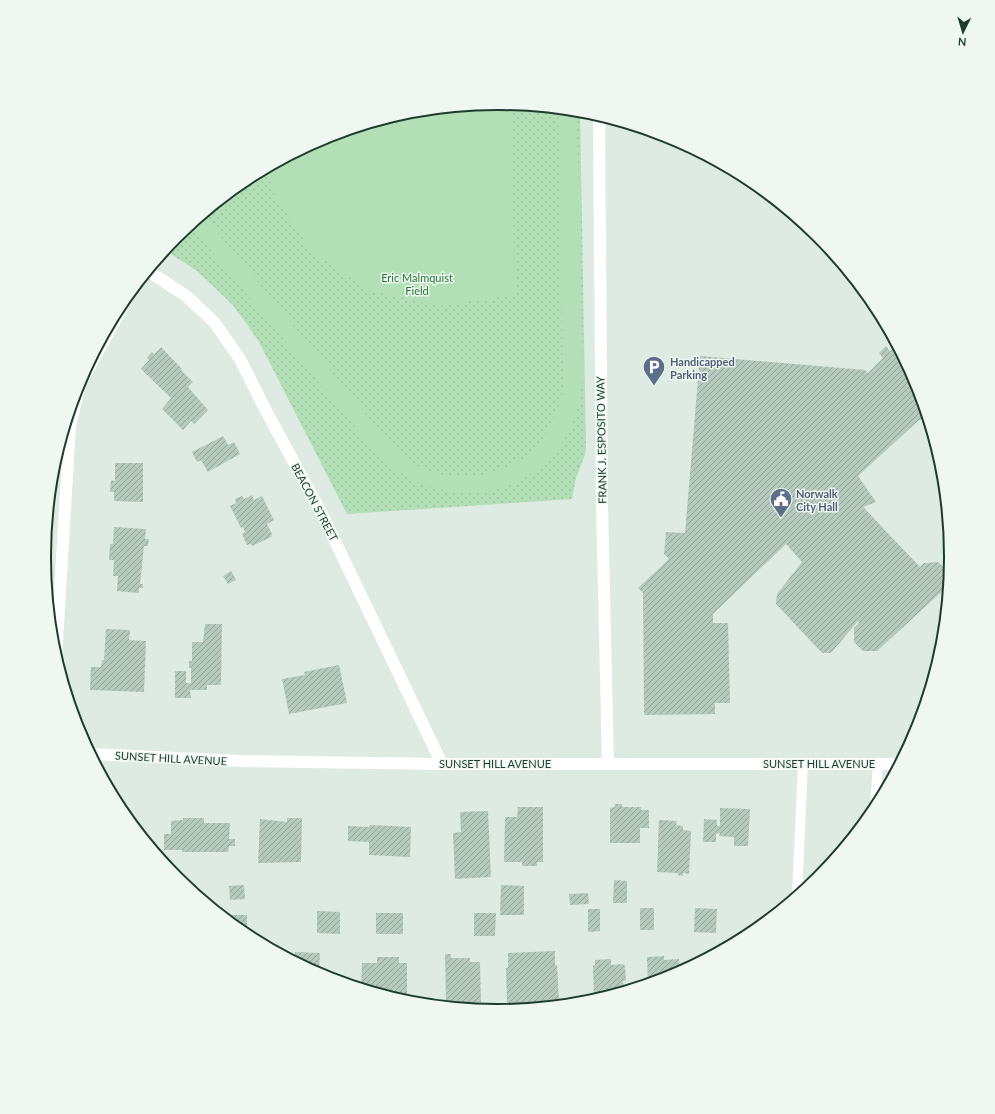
<svg xmlns="http://www.w3.org/2000/svg" width="995" height="1114" font-family="Lato,sans-serif">
<defs>
<pattern id="green-dots" width="8" height="8" patternUnits="userSpaceOnUse"><rect width="8" height="8" fill="#b3dfb6"/><path d="M2 2h.1M6 6h.1" fill="none" stroke="#9ac09d" stroke-width="1.8" stroke-linecap="round"/></pattern>
<pattern id="building-hatch" width="6" height="6" patternUnits="userSpaceOnUse"><rect width="6" height="6" fill="#b6c9bd"/><path d="M-1 1l2-2M0 6l6-6M5 7l2-2" fill="none" stroke="#93a49a"/></pattern>
</defs>
<rect width="100%" height="100%" fill="#ddebe2"/>
<path fill="url(#green-dots)" d="M498,104L580,112L586,447L585,455L576,478L572,499L347,514L258,340L232,304L197,271L165,250L177,236L246,180L324,138L409,112Z"/>
<path fill="#b3dfb6" d="M498,104L511,105L515,295L439,306L368,290L311,251L274,194L266,169L324,138L409,112Z
M558,110L577,111L583,378C581,392 579,407 574,420C538,503 441,515 378,455L190,225L203,215L393,447C401,454 409,462 420,467C455,484 505,477 534,450C549,434 558,411 563,390Z"/>
<path fill="url(#building-hatch)" d="M896,345L917,384L928,420H919L858,476L876,502L863,507L920,567L924,563L938,562L948,571V586L877,651H863L854,642V628L859,623L858,621L831,653H822L776,604L777,594L802,562L786,544L713,614V623H728L730,703H715V714L644,715L643,593L638,588L669,559L664,554L666,532L685,533L700,356L865,370L868,373L883,358L879,353L886,346L890,351Z
M161,347L182,369L181,370L193,382L188,387L208,410L194,424L191,421L183,430L162,409L171,398L141,369L149,360L147,358L152,352L154,354Z
M223,436L228,445L234,442L240,454L208,472L201,460L197,462L192,452Z
M115,463H143V502L114,501V492H110L111,480L115,481Z
M252,495L254,500L262,496L274,520L267,524L272,534L271,537L252,546L251,544L247,545L242,534L245,532L243,527L241,528L230,506L236,503L235,499L242,496L244,499Z
M114,527L146,529L145,539H149L148,546H144L140,584H143V588H139V593L117,591L118,576H113L114,560H109L110,544H113Z
M231,571L236,580L228,584L223,576Z
M205,624H222L221,685H207V690H190L191,698H175V671H186V683H191V668H189V661H192V642H203Z
M106,629L130,630L129,640L146,641L144,692L90,690L91,667H101L102,660H104Z
M339,665L347,703L289,714L282,679L305,675L304,672Z
M615,804H622V807H641V810H649V828H640V843H610V808L615,807Z
M518,807H543V862H537V866H522V862H504L505,817H517Z
M720,808L750,809L748,846H734V837L719,836L720,833L716,834V842H703L704,819L717,820V826H720Z
M488,811L491,877L455,879L453,833L461,832L460,812Z
M183,818H204V823H230L229,839H235V846H229L228,852H182V850H164V834H171V821L183,820Z
M287,818H302L301,862L258,863L260,819L287,822Z
M659,820L677,821L676,825L683,826V830L691,831L689,874L683,873V876L678,875V873L657,872Z
M370,825L411,827L410,857L369,855V842L348,841V826L369,827Z
M614,880L627,881V903H613Z
M244,885L245,899L230,900L229,886Z
M501,885L524,886V915H500Z
M588,893L589,904L570,905L569,894Z
M640,908H654V930H640Z
M695,908L717,909L716,933L694,932Z
M588,909H600V931L588,932Z
M317,911L340,912V934L317,933Z
M376,913H403V934H376Z
M474,913H496L495,936H474Z
M228,915H247V935L228,920Z
M555,951V965H557L559,1000H557V1005L510,1009V1003H507L506,968H508V953Z
M295,952L320,953L319,973L295,960Z
M445,954H451V958H470V962H480L481,1002H479V1009L453,1006L452,1002H446Z
M664,956V960L679,959L680,971L648,983L647,957Z
M377,957H399V963H407V995H392V997L361,987L362,963H377Z
M611,959V965L623,964L625,966L626,981H623L624,990L594,999L593,965L595,966V960Z"/>
<g fill="none" stroke-linecap="round" stroke-linejoin="round">
<path stroke="#fff" stroke-width="10" d="M875,808L878,763
M797,895L803,763"/>
<path stroke="#fff" stroke-width="12" d="M599,116L602,505L608,763
M148,271L185,295L214,322L240,359L265,409L322,514L442,764
M56,658L70,426L80,384L130,293
M91,754L240,761L442,764H899"/>
</g>
<defs>
<g id="parking-pin" transform="scale(1.15)"><path d="M0 17L-7.5 6A9.5 9.5 0 1 1 7.5 6Z" fill="#5c6f8a" stroke="#eef8f1"/><path d="M-3.5-5.5H1a3.5 3.5 0 0 1 0 7H-1V5.5H-3.5ZM-1-3.4V-.6H.8a1.4 1.4 0 0 0 0-2.8Z" fill="#fff"/></g>
<g id="civic-pin" transform="scale(1.15)"><path d="M0 17L-7.5 6A9.5 9.5 0 1 1 7.5 6Z" fill="#5c6f8a" stroke="#eef8f1"/><path d="M-.6-6.5H3V-4.5H.6V-3L4-1V1h2V6H-6V1h2V-1L-.6-3ZM-1.2 2.5V6h2.4V2.5Z" fill="#fff"/></g>
</defs>
<g fill-rule="evenodd">
<use href="#parking-pin" x="654" y="367"/>
<use href="#civic-pin" x="781" y="499"/>
</g>
<g text-anchor="middle" dominant-baseline="central" stroke-width="3" stroke-linejoin="round" paint-order="stroke">
<g font-size="11" fill="#247733" stroke="#eef8f1">
<text x="417" y="277">Eric Malmquist<tspan x="417" dy="13">Field</tspan></text>
</g>
<g font-size="11" font-weight="bold" fill="#4e5e75" stroke="#eef8f1" text-anchor="start">
<text x="670" y="361">Handicapped<tspan x="670" dy="13">Parking</tspan></text>
<text x="796" y="493">Norwalk<tspan x="796" dy="13">City Hall</tspan></text>
</g>
<g font-size="11" fill="#1d3c2e" stroke="#eef8f1">
<text transform="translate(601 440) rotate(-91)">FRANK J. ESPOSITO WAY</text>
<text transform="translate(315 502) rotate(62)">BEACON STREET</text>
<text transform="translate(171 758) rotate(3)">SUNSET HILL AVENUE</text>
<text x="495" y="763">SUNSET HILL AVENUE</text>
<text x="819" y="763">SUNSET HILL AVENUE</text>
</g>
</g>
<path d="M0 0H995V1114H0ZM497 110H498A446 446 0 0 1 944 556V558A446 446 0 0 1 498 1004H497A446 446 0 0 1 51 558V556A446 446 0 0 1 497 110Z" fill="#eef8f1" fill-rule="evenodd"/>
<path fill="none" stroke="#1d3c2e" stroke-width="2" d="M497 110H498A446 446 0 0 1 944 556V558A446 446 0 0 1 498 1004H497A446 446 0 0 1 51 558V556A446 446 0 0 1 497 110Z"/>
<g transform="translate(963 32) rotate(185)" stroke="#eef8f1" stroke-width="3" paint-order="stroke">
<path d="M0-3L7 15L0 10L-7 15Z" fill="#1d3c2e"/>
<text y="-6" font-size="11" font-weight="bold" text-anchor="middle" fill="#1d3c2e">N</text>
</g>
</svg>
